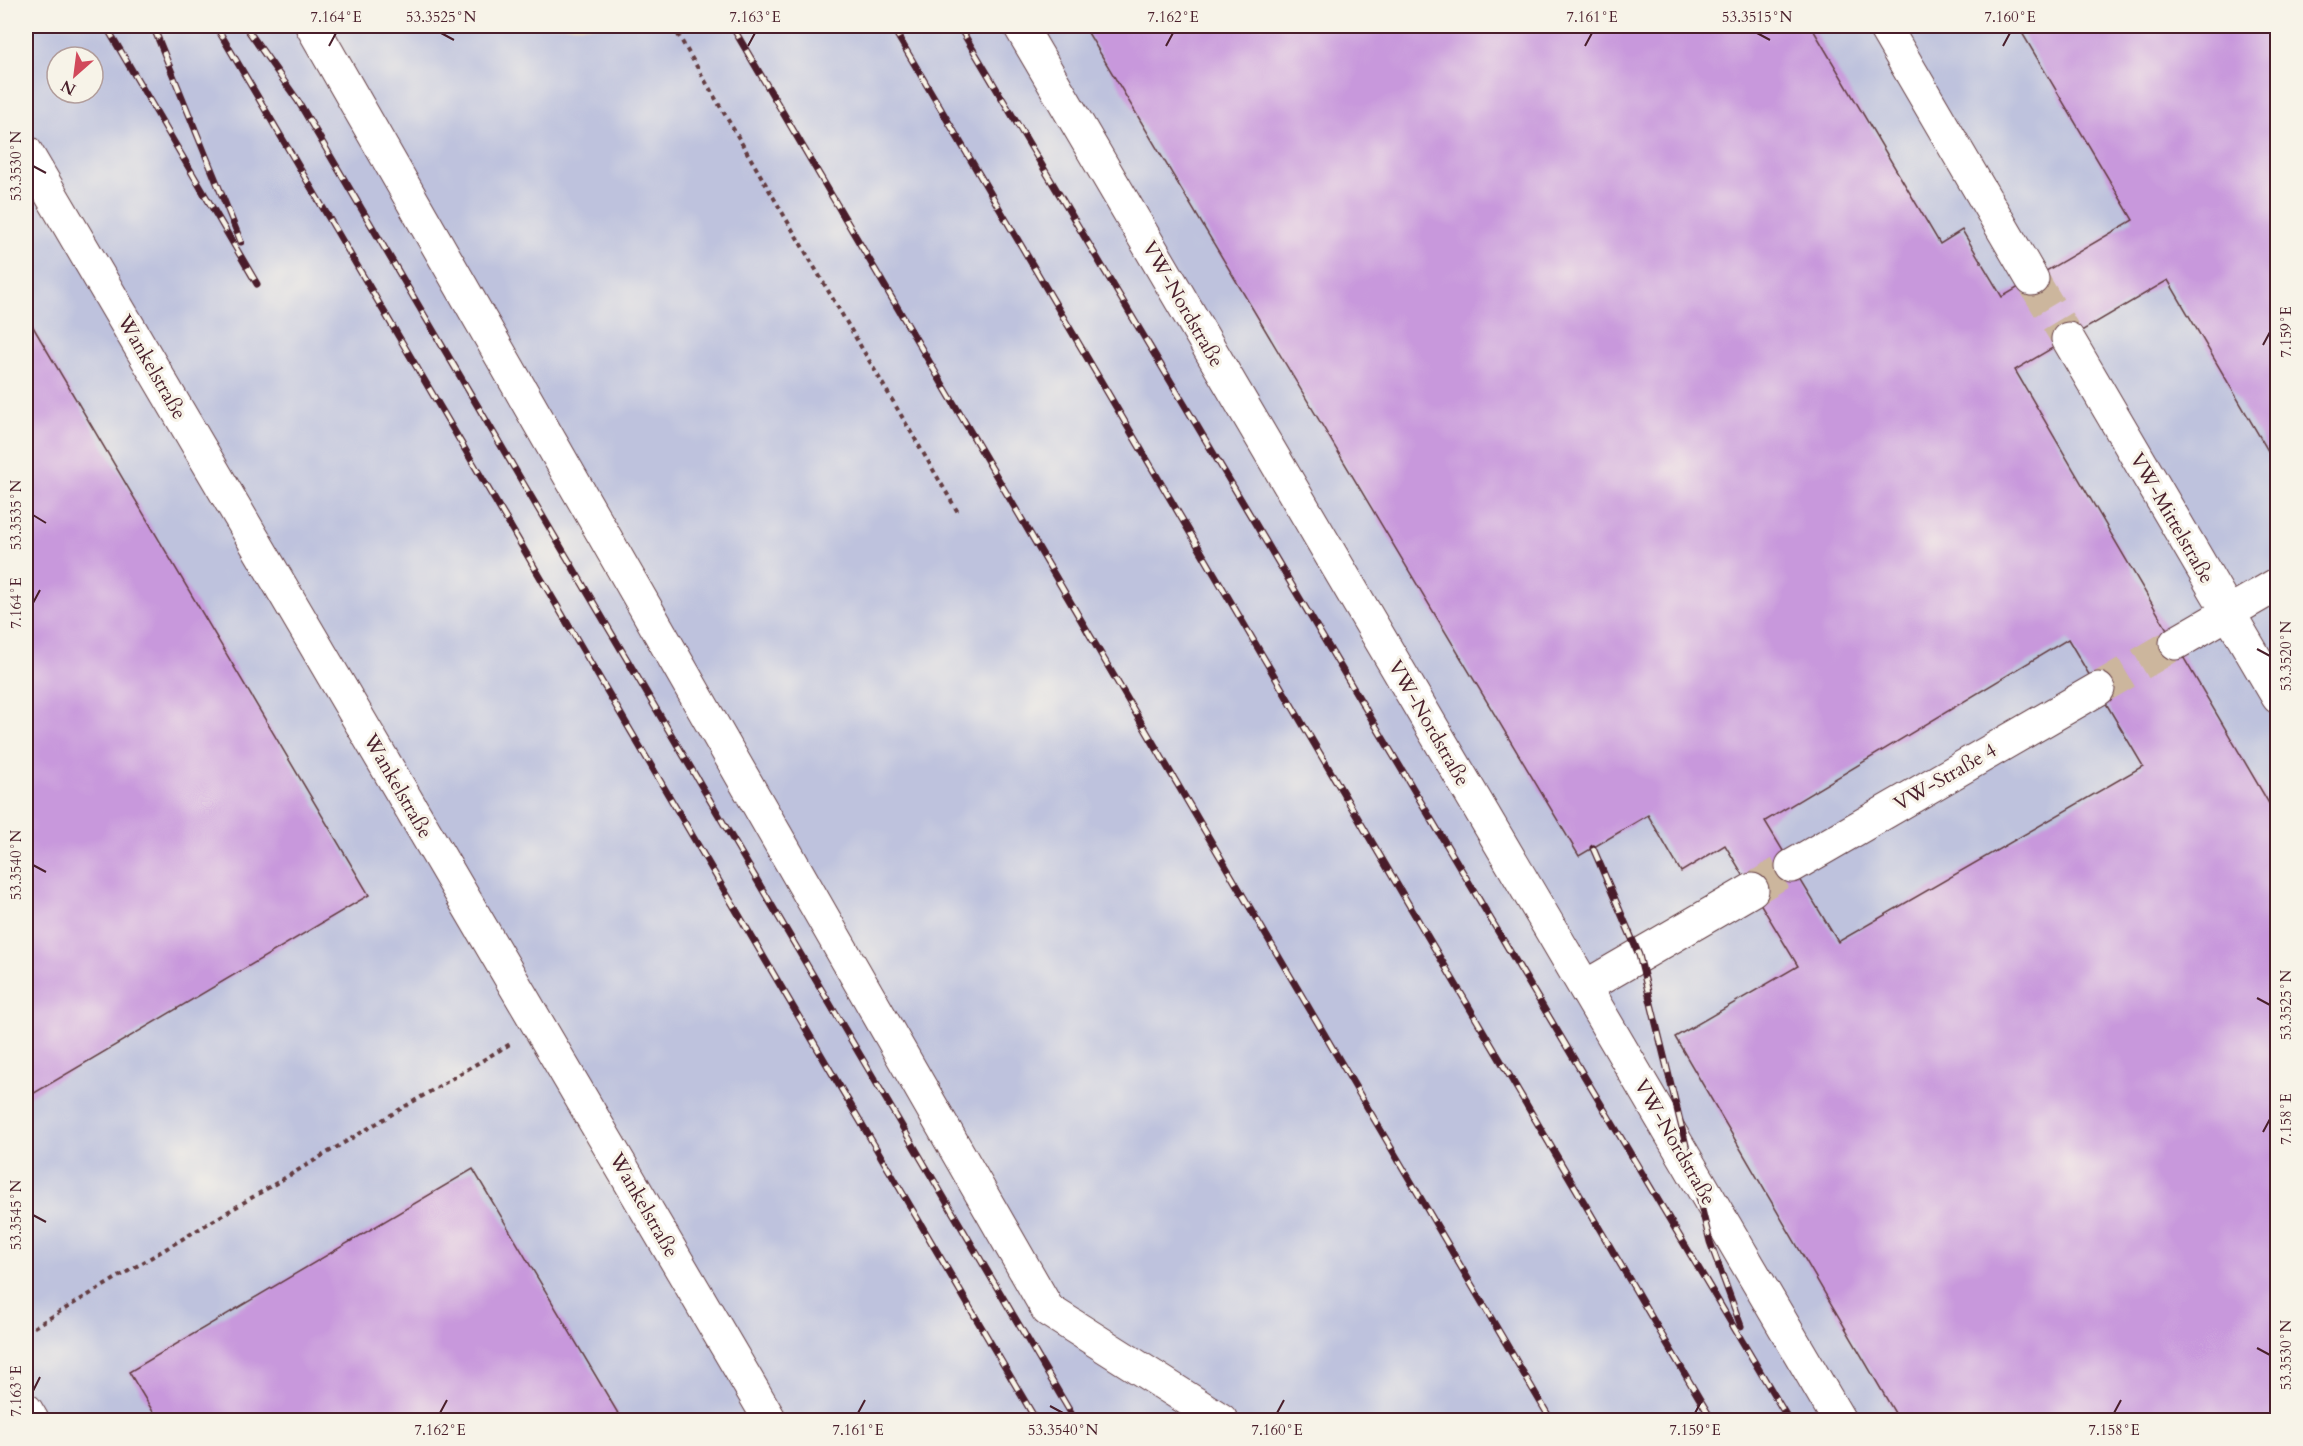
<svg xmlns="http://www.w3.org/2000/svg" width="2303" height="1446" font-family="Cardo,serif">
<rect width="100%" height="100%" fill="#f7f3e8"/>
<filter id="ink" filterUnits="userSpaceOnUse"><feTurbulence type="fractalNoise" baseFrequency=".0167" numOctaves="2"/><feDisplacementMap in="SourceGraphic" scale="12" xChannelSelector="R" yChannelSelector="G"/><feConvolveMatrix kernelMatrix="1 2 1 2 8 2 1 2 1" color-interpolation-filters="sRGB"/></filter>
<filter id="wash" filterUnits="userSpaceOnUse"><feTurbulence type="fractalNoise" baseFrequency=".008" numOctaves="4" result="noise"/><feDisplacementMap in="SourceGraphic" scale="24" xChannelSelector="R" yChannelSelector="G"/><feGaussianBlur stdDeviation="1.35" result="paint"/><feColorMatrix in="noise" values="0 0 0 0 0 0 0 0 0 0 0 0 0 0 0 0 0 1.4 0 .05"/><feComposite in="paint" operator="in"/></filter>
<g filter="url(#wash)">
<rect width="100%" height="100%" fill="#eddcb9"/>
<path fill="#bec2dd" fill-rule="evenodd" d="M26,26H2277V1420H26ZM57,57H93V93H57Z"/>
<g id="blocks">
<path fill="#c898dc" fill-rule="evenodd" d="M1084,26H1811L1940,244L1962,230L2002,297L2133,220L2018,26H2277V452L2271,456L2168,280L2015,370L2277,817V1420H1899L1675,1037L1798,966L1725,845L1681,872L1648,815L1579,856ZM2068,639L2143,766L1838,942L1765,821Z
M26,315L369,895L26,1098Z
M473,1169L622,1420H158L129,1372Z"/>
</g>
</g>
<g filter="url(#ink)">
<use href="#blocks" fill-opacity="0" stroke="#623b40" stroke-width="1.5"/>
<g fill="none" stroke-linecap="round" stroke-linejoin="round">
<path stroke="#ccb69d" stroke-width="33" stroke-dasharray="33 16" stroke-linecap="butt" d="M2032,279L2068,339
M2098,689L2176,643
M1752,890L1792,866"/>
<g stroke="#623b40" stroke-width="35">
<path id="minor" d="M312,26L1048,1310L1221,1420
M1020,26L1839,1420
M1884,26L2032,279
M26,152L770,1420
M2068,339L2278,697
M2176,643L2278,584
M1792,866L2098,689
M1585,987L1752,890
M26,1410L32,1420"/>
</g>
<path stroke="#623b40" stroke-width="4" stroke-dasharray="4.5 4.5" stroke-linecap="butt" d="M673,26L959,514
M26,1332L510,1044"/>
<use href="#minor" stroke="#fff" stroke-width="33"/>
<g stroke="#4a1f2b" stroke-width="7">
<path id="rail" d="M106,26L257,284
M153,26L241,242
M216,26L1036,1420
M245,26L298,101L1075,1420
M732,26L1551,1420
M892,26L1712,1420
M959,26L1789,1420
M1593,848L1639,955L1710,1242L1741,1326"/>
</g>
<use href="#rail" stroke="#f7f3e8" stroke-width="4.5" stroke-dasharray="14" stroke-linecap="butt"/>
</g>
</g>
<path fill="none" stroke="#4a1f2b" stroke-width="2" d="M441,33L454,40M1757,33L1770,40M329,46L336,33M748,46L755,33M1166,46L1173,33M1585,46L1592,33M2003,46L2010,33M33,166L46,173M2263,345L2270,332M33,515L46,523M33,603L40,590M2257,649L2270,656M33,865L46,872M2257,998L2270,1005M2263,1132L2270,1119M33,1215L46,1222M2257,1348L2270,1355M33,1391L40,1377M1050,1406L1063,1413M440,1413L447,1400M858,1413L865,1400M1277,1413L1284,1400M1695,1413L1702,1400M2114,1413L2121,1400"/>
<g text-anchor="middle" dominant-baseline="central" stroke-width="6" stroke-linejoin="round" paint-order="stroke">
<g font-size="20" fill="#4a1f2b" stroke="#f7f3e8">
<text transform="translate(1183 304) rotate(60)">VW-Nordstraße</text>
<text transform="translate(152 367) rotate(60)">Wankelstraße</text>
<text transform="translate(2172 518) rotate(60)">VW-Mittelstraße</text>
<text transform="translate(1429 723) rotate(60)">VW-Nordstraße</text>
<text transform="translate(1945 777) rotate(-30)">VW-Straße 4</text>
<text transform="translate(398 786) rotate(60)">Wankelstraße</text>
<text transform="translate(1675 1142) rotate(60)">VW-Nordstraße</text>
<text transform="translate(644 1205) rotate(60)">Wankelstraße</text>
</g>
</g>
<rect width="2303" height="1446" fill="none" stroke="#f7f3e8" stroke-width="66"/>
<g transform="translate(75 75) rotate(208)"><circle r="28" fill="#f7f3e8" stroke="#b29e9c" stroke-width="1.5"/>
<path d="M0-4.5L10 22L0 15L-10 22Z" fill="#d1495b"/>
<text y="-9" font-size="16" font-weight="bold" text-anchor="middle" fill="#4a1f2b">N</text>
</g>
<rect x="33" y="33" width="2237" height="1380" fill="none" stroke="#4a1f2b" stroke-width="2"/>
<g font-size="15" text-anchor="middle" fill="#4a1f2b">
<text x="336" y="22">7.164°E</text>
<text x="441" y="22">53.3525°N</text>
<text x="755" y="22">7.163°E</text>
<text x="1173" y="22">7.162°E</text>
<text x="1592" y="22">7.161°E</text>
<text x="1757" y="22">53.3515°N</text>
<text x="2010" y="22">7.160°E</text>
<text transform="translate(16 166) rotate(-90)" y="5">53.3530°N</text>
<text transform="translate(2286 332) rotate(-90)" y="5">7.159°E</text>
<text transform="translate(16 515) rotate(-90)" y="5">53.3535°N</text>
<text transform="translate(16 603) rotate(-90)" y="5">7.164°E</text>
<text transform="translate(2286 656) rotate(-90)" y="5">53.3520°N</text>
<text transform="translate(16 865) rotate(-90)" y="5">53.3540°N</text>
<text transform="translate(2286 1005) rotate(-90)" y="5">53.3525°N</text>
<text transform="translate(2286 1119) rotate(-90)" y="5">7.158°E</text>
<text transform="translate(16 1215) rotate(-90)" y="5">53.3545°N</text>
<text transform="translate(2286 1355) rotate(-90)" y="5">53.3530°N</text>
<text transform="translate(16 1391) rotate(-90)" y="5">7.163°E</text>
<text x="440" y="1435">7.162°E</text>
<text x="858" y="1435">7.161°E</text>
<text x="1063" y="1435">53.3540°N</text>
<text x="1277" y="1435">7.160°E</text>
<text x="1695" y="1435">7.159°E</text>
<text x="2114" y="1435">7.158°E</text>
</g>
</svg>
